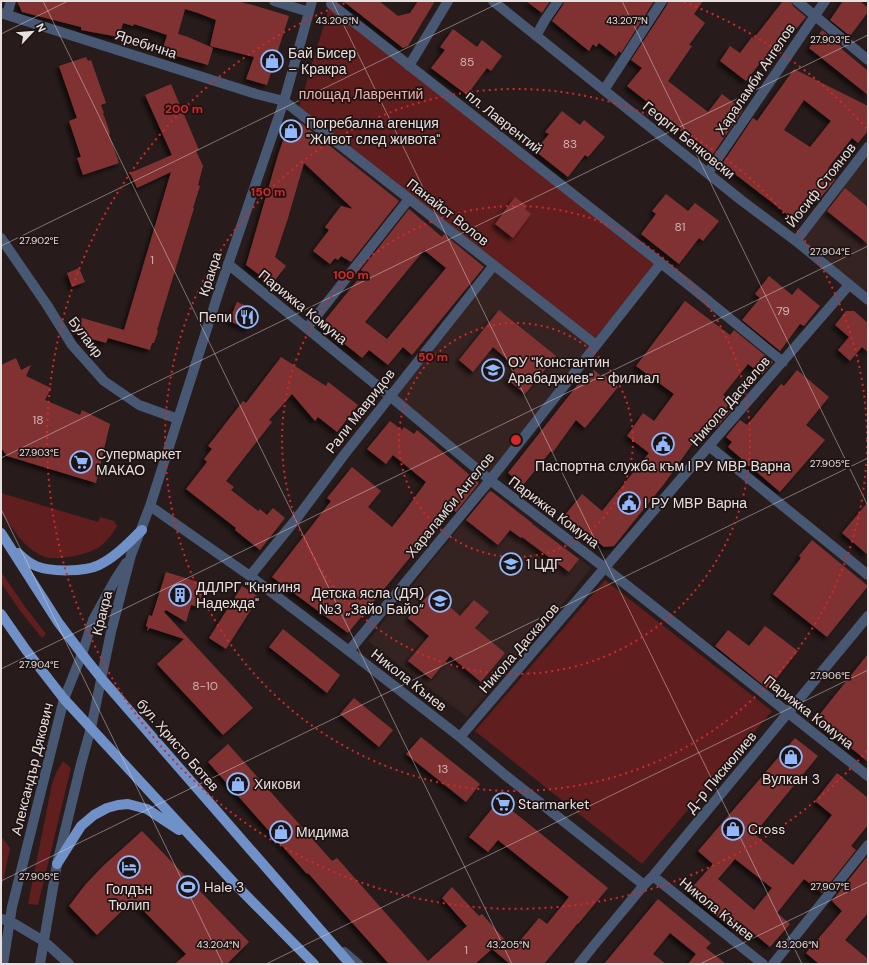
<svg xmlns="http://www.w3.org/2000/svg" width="869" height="965" font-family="'DM Sans',sans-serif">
<defs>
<filter id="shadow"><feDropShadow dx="-3.5" dy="3.5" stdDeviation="2" flood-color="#0009"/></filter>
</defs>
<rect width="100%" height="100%" fill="#271c1b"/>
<path fill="#342321" d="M868,148V300L796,241Z
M494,265L596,345L490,480L390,396Z
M490,490L591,568L532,642L467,717L368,641L432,561Z"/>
<path fill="#601e1e" d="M329,8L656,263L595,338L299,107Z
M1,493L98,522L100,517L114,521L117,526C113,533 108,540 102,545C92,554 64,559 52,558C47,558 41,556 37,553C28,548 21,540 15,532C12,527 3,517 1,511C0,506 1,498 1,493Z
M1,572L26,608L46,634L42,638L21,612L1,583Z
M605,580L772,711L642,864L475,731Z
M63,761L71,768L38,905L28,904L52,784L57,771Z
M1,836L10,848L1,891Z"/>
<path fill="#803331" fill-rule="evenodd" filter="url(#shadow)" d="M17,1H236L253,5L289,16L267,85L246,79L254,57L210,46L216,20L198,13L185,9L178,34L188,37L213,48L208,65L162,52L167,35L134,24L133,26L123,23L119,37L81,30V27L22,12Z
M343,1H379L398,16L410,13L418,1H435L408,46L403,48Z
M526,1H550L542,13Z
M564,1H654L621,53L619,51L616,56L599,43L596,47L593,44L589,51L552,21L563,5Z
M668,1H703L694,14L705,23L689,45L692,46L668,81L708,112L722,94L743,110L713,154L627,86L642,68L631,60L667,5Z
M783,1H791L793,6L806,17L783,45L780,42L763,65L760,63L746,81L720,61L730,46L740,53L752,37L754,38Z
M843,1H860L868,8V12L850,36L830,20Z
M453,29L477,47L482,40L502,56L491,71L487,68L467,95L431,68L445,50L440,47Z
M822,30L842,47L841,48L844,51L868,71V95L809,48Z
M86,57L88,61L91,60L106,103L101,105L104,113H103L110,133L109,134L119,163L83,175L77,158L81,157L69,121L77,118L59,66Z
M794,69L868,106V131L858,143L852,138L828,168L835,174L832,178L835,180L817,202L814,199L801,216L792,218L722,164L753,118L757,121ZM804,100L831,121L810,147L784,130Z
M171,84L199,150L196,151L203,166L198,185L200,186L193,208H194L157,330L158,331L154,343H152L150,350L108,338L106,343L77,335L82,318L124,330L171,172L137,188L130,173L172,155L145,95Z
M562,111L580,125L584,120L605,137L588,157L585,155L568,177L535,151L549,134L545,132Z
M300,122L399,201L351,262L341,256L338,260L335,258L330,264L313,251L329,230L325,227L341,206L353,209L304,163L288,218L275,257L286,266L272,284L246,265L278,155L288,126Z
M845,188L868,207V244L827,211Z
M666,194L688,211L695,203L719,221L703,241L699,238L679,264L641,234L656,214L652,211Z
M515,197L527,206L525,209L531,214L513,238L495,224Z
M409,209L442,237L444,234L484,267L412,355L403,347L388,365L369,350L362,358L321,325L364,272L361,270ZM424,250L446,268L387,339L365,322Z
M79,268L85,282L72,287L67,273Z
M769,276L792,295L798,288L820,306L804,326L800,324L780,351L742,320L760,298L755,294Z
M685,301L730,335L734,330L773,362L762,375L748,364L723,395L731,402L726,408L731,411L716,428L708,422L664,484L614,546L604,547L565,515L582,494L602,511L649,453L627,436L643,413L654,421L674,394L636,366Z
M237,302L256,310L248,329L229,321Z
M499,310L556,356L525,394L507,379L516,367L493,347L473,372L459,360Z
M846,311H854L868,323V352L862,347L850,361L838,350L849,337L835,325Z
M281,357L326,386L328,382L358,405L337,432L318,417L315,421L292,394L279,409L269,420L272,422L226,481L234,487L231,490L258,511L260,509L267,515L273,508L285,518L260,550L235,530L236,528L186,489L207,462L204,459L212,449L208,446L243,401L246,403Z
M16,358L21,370L31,365L26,376L51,388L45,400L80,415L82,410L110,424L96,483L7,456L1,448V365Z
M594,370L601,376L603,374L618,387L585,428L576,420L553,452L551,451L523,485L508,473L586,374L589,376Z
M797,370L829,397L806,425L825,440L780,492L728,447L732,442L726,437L740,420L747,425L781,384L784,386Z
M390,421L402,430L404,427L414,434L417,430L479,483L456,512L452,509L430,533L348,633L272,577L331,501L327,498L352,467L381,491L368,507L392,527L404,512L426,482L393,455L386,464L367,449Z
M491,491L532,523V524L579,559L569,572L522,537L521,538L510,530L498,545L466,520L489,492H490Z
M868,502V555L842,533Z
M812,540L868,586L827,637L773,594L801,558L799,556Z
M166,572L205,584L198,607L191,605L186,622L166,610L164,612L253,708L223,735L157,664L184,639L150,628L147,631L148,627L146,626L149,615L152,616Z
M242,586L259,597L226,649L209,638Z
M432,591L460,616L474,600L489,612L475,628L505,653L481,682L450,656L431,679L408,661L429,636L408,618Z
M765,626L798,651L768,689L715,646L728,630L749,646Z
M283,629L340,675L327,693L269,647Z
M868,654V762L816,719Z
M354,698L393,730L379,747L340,714Z
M421,737L480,784L466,802L406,754Z
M795,738L818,756L754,834L793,865L832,815L815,801L837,773L868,798V825L851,846L856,850L822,893L804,879L777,913L790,924L770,947L740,922L733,930L688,892L713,864L698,851ZM735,859L772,888L754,910L718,879Z
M228,744L332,861L337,858L428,961L467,926L442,898L452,887L479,916L482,914L513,949L539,918L547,924L569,897L498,840L488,852L469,837L499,800L608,888L578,924V923L544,964H510L492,949L475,964H389L308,873L307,874L208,762Z
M142,831L249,942L227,964H175L186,954L133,900L97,935L69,906L85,885L103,866Z
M866,858L868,860V913L845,940L868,959V964H819L806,953L842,911L832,901Z
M658,899L711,943L706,948L726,964H688L696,954L670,933L653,954L666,964H604Z"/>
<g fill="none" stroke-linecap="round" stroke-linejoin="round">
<path stroke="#485873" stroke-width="10" d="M274,1L309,12
M493,1L741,200L796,241L868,300
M797,1L868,60
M331,4L690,286L783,362
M1,13L256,94L284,101L596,345
M7,15L11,1
M536,36L545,20L558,1
M409,66L448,1
M604,90L662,1
M708,173L825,1
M1,238L47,305L72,345L104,381L139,405L178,419
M796,241L868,147
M228,264L390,396L490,480L605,568L868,776
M307,328L409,199
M709,446L868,575
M150,506L250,576L349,651L460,737L505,775L644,885
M250,576L297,518L344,455L494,265
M349,651L490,480L661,263
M460,737L709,446L849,285
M653,876L763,964
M1,919L10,921L45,942L69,964
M344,952L358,964
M3,964L12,907L64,699L82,654L93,620L115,580L126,563
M40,964L57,864L81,764L91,728L111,632L131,555L150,506L220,288L284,101L309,12L312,1
M579,964L595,944L644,885L653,876L868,616
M773,964L868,845"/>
<path stroke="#7090c8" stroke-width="10" d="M1,533L58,622L82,654L101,678L350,964
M18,553C23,558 29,563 36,566C50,572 85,572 99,565C116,557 129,542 142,530
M1,614L26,650L64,699L234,883L314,964
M57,864L81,826L94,815L107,808L118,805L128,804L147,809L179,830"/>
</g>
<path fill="none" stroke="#e8e0df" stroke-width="1" stroke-opacity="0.45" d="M43,1L512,964M332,1L802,964M622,1L868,506M1,34L68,1M1,246L503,1M1,458L868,35M1,509L223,964M1,669L868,246M1,881L868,458M266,964L868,670M700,964L868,882"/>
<g fill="none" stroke="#d62828" stroke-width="2" stroke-dasharray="2 4">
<circle cx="516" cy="440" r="117"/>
<circle cx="516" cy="440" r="234"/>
<circle cx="516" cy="440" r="351"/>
<path d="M867 751A469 469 0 1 1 348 2M684 2A469 469 0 0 1 867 129"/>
</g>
<defs>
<g id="shop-ring" transform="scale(1.15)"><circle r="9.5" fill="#1d1312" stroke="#91b8fd" stroke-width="1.5"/><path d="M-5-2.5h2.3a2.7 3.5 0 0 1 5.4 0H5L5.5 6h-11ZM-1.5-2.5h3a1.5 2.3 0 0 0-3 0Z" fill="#91b8fd"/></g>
<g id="restaurant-ring" transform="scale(1.15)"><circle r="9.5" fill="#1d1312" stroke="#91b8fd" stroke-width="1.5"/><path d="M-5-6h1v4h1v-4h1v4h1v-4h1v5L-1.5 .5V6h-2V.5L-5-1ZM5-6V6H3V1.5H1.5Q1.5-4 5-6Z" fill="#91b8fd"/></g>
<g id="school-ring" transform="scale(1.15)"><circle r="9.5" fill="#1d1312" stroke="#91b8fd" stroke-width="1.5"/><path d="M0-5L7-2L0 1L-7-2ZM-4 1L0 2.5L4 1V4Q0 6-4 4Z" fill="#91b8fd"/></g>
<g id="civic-ring" transform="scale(1.15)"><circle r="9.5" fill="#1d1312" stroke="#91b8fd" stroke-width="1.5"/><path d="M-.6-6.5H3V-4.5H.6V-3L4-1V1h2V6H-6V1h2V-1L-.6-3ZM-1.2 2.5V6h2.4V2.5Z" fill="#91b8fd"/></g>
<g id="supermarket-ring" transform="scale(1.15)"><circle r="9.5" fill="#1d1312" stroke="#91b8fd" stroke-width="1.5"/><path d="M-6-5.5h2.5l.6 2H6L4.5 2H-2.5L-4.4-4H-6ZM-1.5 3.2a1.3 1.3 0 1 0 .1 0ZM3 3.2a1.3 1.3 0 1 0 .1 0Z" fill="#91b8fd"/></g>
<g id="building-ring" transform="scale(1.15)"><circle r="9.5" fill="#1d1312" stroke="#91b8fd" stroke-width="1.5"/><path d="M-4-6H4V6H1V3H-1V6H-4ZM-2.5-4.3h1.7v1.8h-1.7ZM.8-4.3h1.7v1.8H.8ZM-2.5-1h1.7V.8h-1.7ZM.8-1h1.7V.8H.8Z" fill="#91b8fd"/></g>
<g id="hotel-ring" transform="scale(1.15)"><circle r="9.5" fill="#1d1312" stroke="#91b8fd" stroke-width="1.5"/><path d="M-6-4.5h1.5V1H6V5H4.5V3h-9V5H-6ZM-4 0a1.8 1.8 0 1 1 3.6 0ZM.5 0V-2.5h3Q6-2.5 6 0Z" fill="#91b8fd"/></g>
<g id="stadium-ring" transform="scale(1.15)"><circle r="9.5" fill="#1d1312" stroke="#91b8fd" stroke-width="1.5"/><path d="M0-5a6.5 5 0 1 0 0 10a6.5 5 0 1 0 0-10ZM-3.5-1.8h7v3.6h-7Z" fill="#91b8fd"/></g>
</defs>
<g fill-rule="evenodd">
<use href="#shop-ring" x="272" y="61"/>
<use href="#shop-ring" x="291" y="131"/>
<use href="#restaurant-ring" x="247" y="317"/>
<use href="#school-ring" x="493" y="370"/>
<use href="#civic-ring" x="663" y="444"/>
<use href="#supermarket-ring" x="81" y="462"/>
<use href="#civic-ring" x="629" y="503"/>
<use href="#school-ring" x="511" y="564"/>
<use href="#building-ring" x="180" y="595"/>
<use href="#school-ring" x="440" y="601"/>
<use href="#shop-ring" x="791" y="757"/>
<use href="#shop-ring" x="238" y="784"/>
<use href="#supermarket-ring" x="503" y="804"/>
<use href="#shop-ring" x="733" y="829"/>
<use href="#shop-ring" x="281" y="832"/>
<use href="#hotel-ring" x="129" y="867"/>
<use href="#stadium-ring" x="188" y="887"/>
</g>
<g text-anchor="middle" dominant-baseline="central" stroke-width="3.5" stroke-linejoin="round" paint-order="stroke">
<g font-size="12" fill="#ceb5b4">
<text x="467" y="62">85</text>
<text x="570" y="144">83</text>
<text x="680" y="227">81</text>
<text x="152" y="260">1</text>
<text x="783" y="311">79</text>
<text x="38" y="420">18</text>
<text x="205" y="686">8-10</text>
<text x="443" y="769">13</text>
<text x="466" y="950">1</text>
</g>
<g font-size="14" fill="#e8e0df" stroke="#1d1312">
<text transform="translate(146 44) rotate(18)">Яребична</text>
<text transform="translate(755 79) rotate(-56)">Хараламби Ангелов</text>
<text transform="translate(504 122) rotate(38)">пл. Лаврентий</text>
<text transform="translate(689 140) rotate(39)">Георги Бенковски</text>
<text transform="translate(821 185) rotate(-52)">Йосиф Стоянов</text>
<text transform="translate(448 212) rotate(38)">Панайот Волов</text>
<text transform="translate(210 274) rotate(-72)">Кракра</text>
<text transform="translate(303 307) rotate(39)">Парижка Комуна</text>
<text transform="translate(86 337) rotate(53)">Булаир</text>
<text transform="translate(730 401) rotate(-49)">Никола Даскалов</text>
<text transform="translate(360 411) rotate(-52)">Рали Мавридов</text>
<text transform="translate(450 505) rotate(-51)">Хараламби Ангелов</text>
<text transform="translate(554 512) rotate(37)">Парижка Комуна</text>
<text transform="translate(102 613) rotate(-76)">Кракра</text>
<text transform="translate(519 648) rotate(-49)">Никола Даскалов</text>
<text transform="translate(409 680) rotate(38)">Никола Кънев</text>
<text transform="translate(809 712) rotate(38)">Парижка Комуна</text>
<text transform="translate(178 745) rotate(49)">бул. Христо Ботев</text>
<text transform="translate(32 769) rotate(-76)">Александър Дякович</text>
<text transform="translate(721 772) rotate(-50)">Д-р Пискюлиев</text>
<text transform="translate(717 909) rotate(39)">Никола Кънев</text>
</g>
<g font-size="14" fill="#e8e0df" stroke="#1d1312" text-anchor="start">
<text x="288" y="53">Бай Бисер<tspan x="288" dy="16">– Кракра</tspan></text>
<text x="306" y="123">Погребална агенция<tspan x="306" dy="16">"Живот след живота"</tspan></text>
<text x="232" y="317" text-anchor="end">Пепи</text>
<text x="508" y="362">ОУ "Константин<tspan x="508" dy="16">Арабаджиев" - филиал</tspan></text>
<text x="96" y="454">Супермаркет<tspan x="96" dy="16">МАКАО</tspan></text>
<text x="663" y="466" text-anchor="middle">Паспортна служба към I РУ МВР Варна</text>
<text x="644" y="503">I РУ МВР Варна</text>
<text x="526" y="564">1 ЦДГ</text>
<text x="196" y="587">ДДЛРГ "Княгиня<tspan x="196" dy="16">Надежда"</tspan></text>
<text x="424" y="593" text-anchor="end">Детска ясла (ДЯ)<tspan x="424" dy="16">№3 „Зайо Байо“</tspan></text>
<text x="791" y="779" text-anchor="middle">Вулкан 3</text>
<text x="254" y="784">Хикови</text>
<text x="518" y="804">Starmarket</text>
<text x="748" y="829">Cross</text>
<text x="296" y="832">Мидима</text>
<text x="204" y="887">Hale 3</text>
<text x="129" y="889" text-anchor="middle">Голдън<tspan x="129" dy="16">Тюлип</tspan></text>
</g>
<g font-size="14" fill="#f5afaa" stroke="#1d1312">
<text x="361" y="94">площад Лаврентий</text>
</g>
</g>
<g font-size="10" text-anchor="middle" fill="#e8e0df" stroke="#1d1312" stroke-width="3.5" stroke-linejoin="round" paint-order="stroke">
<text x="337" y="24">43.206°N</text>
<text x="627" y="24">43.207°N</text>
<text x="830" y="43">27.903°E</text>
<text x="39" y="244">27.902°E</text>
<text x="830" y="255">27.904°E</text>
<text x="39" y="456">27.903°E</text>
<text x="830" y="467">27.905°E</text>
<text x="39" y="668">27.904°E</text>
<text x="830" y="679">27.906°E</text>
<text x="39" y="880">27.905°E</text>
<text x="830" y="890">27.907°E</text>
<text x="218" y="948">43.204°N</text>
<text x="508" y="948">43.205°N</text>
<text x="797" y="948">43.206°N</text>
</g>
<circle cx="516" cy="440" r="6" fill="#d62828" stroke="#1d1312" stroke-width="2"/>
<g font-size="12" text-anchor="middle" font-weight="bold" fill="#d62828" stroke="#1d1312" stroke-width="3.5" stroke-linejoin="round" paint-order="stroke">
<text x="184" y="113">200 m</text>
<text x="268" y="196">150 m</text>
<text x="351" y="279">100 m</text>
<text x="433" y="361">50 m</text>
</g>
<rect width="869" height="965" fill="none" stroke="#e8e0df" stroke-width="4"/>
<g transform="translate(32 32) rotate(64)" stroke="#1d1312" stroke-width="3" paint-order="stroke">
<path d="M0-3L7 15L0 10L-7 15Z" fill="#e8e0df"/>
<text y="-6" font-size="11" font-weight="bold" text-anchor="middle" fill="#e8e0df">N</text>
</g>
</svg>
